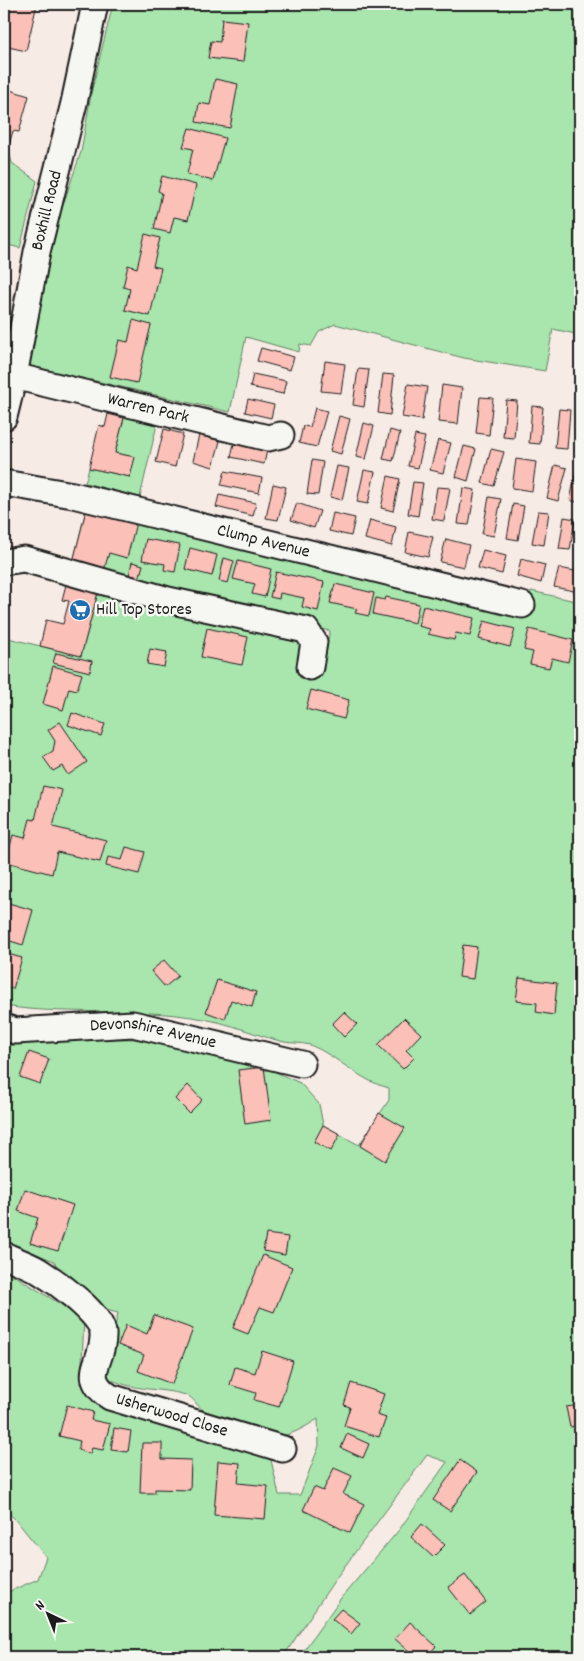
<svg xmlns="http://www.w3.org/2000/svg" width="584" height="1661" font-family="Dekko,sans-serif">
<rect width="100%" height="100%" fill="#f7ebe6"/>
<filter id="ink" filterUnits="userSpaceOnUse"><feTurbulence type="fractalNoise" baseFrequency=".02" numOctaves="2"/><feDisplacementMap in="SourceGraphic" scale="10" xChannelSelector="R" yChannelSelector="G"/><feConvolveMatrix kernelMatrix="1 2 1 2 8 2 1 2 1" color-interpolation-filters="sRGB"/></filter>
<g filter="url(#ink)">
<path fill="#a8e6ad" stroke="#628164" d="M113,4H580V335L553,329L545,371L464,358L335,324L319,332L311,346L300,344L299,352L246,337L230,412L26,365L38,292L61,211L81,152L92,89Z
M4,147L8,148L12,163L37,181L20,248L4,244Z
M134,415L158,420L140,497L85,483L89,468L130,477L134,457L115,453L124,418Z
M87,506L524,614L531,591L580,602V1657H299L341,1598L399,1530L447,1462L427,1455L336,1578L283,1657H4V1599L8,1592L38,1579L46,1557L16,1520L4,1509V1269L84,1319L81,1384L105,1404L240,1445L271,1460L279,1495H300L319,1446L318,1419C308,1425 293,1435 280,1436C270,1437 213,1416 203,1410C197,1406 193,1397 186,1395C157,1387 133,1392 104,1376L118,1313L110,1311L67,1284L54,1261L4,1241V1037L133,1039L206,1051L264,1067L300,1083L319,1104L323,1125L359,1145L389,1100V1088C359,1081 338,1056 310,1045C300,1042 289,1044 280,1041C259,1036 239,1027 218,1022C146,1005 75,1017 4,1006V637L81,656L100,585L302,640L299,671L318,678L330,631L258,614L73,562Z"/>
<path fill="#fbc0b8" stroke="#1c1c1c" d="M4,4H37L26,51L4,46Z
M222,19L248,22L243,62L208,58L211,41L220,42Z
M215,79L238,84L230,128L196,122L199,103L210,105Z
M10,90L29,96L19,132L13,131L8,148L4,147V104L6,105Z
M189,128L225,138L213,181L187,174L193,149L183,147Z
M162,176L196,185L188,220L174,217L170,233L154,229L162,193L158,191Z
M145,234L160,238L153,266L161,268L150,316L125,310L130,289L123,287L128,265L137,268Z
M133,320L151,325L137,383L110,377L119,340L128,342Z
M261,348L294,357L290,370L257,361Z
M325,361L345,364L341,393L321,391Z
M358,369L369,370L364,407L353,405Z
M253,374L286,381L283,394L250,387Z
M383,374L394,375L390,415L378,413Z
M408,384L427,387L422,420L402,417Z
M442,385L462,388L458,424L438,422Z
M480,397L493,398L489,435L476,433Z
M248,399L274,405L271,418L245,412Z
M506,400L517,401L514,438L503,437Z
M532,406L543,407L540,444L529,443Z
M315,408L327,411L317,447L299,443L303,426L310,427Z
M559,409L570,410L567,449L555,448Z
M108,414L124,418L115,453L135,457L130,477L89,468L99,425L105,427Z
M339,416L350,419L341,454L330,451Z
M364,423L374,426L366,459L356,457Z
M164,429L183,434L175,467L156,462Z
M390,430L400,433L393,461L383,459Z
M199,435L220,441L213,467L193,461Z
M415,435L425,437L418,468L408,466Z
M438,440L451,443L443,473L430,470Z
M234,443L267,450L264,464L231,457Z
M464,446L476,449L468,481L456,477Z
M491,449L504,452L494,486L482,483Z
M516,459L536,462L532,491L512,488Z
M312,460L323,462L318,495L307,494Z
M555,465L567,468L558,501L547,498Z
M337,466L349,468L342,500L330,497Z
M577,467L580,468V503L570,500Z
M364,470L375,472L368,504L357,502Z
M225,471L262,478L259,493L221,485Z
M388,476L400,479L393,511L381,508Z
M413,482L423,483L418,516L408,514Z
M273,484L286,487L278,520L266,518Z
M437,487L450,488L444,521L432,519Z
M463,488L475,490L469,525L458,524Z
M219,495L256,503L253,516L216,507Z
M489,497L501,499L494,536L482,534Z
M297,503L320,511L314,528L291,520Z
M513,504L524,506L518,540L507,538Z
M87,506L137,519L127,558L109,553L104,570L73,562Z
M538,511L549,512L544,545L532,543Z
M333,513L355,518L351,536L329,531Z
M564,517L575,519L570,550L559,549Z
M370,520L396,527L392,546L365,539Z
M409,532L433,537L428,557L405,552Z
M146,539L180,545L175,572L164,570L165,564L142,560Z
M446,539L469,545L464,567L440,562Z
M190,548L217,555L212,576L185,569Z
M483,550L506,556L502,574L478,568Z
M224,558L234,561L228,583L219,581Z
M521,559L545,565L541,583L517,576Z
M238,561L271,569L265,597L252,594L255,584L233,579Z
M132,562L143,565L138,582L128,579Z
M559,568L580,572L579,592L554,587Z
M276,572L324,582L318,611L302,607L304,598L280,593L279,599L270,597Z
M68,577L100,585L81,656L40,646L46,620L63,624L69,601L62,600Z
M335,584L374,593L369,616L355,613L357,609L330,603Z
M386,597L419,604L415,623L373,614L376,598L385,600Z
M423,606L474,618L470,636L456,633L454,640L428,634L430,629L418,626Z
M484,621L515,629L510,647L479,639Z
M207,628L248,637L242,665L201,657Z
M529,629L573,640L568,662L552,658L549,668L530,664L533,652L524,650Z
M150,649L167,652L164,667L147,664Z
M56,653L92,661L90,672L53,663Z
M53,666L82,674L77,690L69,688L63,710L43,704Z
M311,690L349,700L344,719L306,709Z
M72,713L105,724L101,736L68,725Z
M60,722L87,762L68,775L62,766L53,771L43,757L53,751L55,741L48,730Z
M43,786L62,790L53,827L106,840L100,862L57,852L52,874L6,862L13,835L25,838L30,819L35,820Z
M126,847L145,852L139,874L106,866L108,857L122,860Z
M5,902L33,910L23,945L4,939Z
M463,945L477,947L473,979L459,977Z
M4,953L22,958L13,989L4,986Z
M164,960L178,976L165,987L151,971Z
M519,978L557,983L554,1015L536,1012L537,1003L516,1001Z
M217,980L256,992L252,1007L231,1000L225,1019L206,1012Z
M344,1012L357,1024L344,1037L332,1024Z
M404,1018L421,1034L406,1050L414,1058L403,1069L378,1045Z
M29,1052L49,1059L40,1084L20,1077Z
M264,1067L271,1120L245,1124L238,1070Z
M188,1085L202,1100L189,1113L175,1099Z
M379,1113L405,1128L385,1161L360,1146Z
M323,1125L340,1134L331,1151L314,1142Z
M25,1189L73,1205L58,1251L30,1243L38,1218L18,1211Z
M266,1234L288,1237L285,1255L263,1251Z
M263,1255L292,1267L274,1312L260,1307L248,1334L233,1328Z
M154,1315L193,1329L172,1384L138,1371L144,1355L118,1345L126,1325L147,1334Z
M262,1351L293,1361L279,1407L254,1400L256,1393L230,1385L235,1367L255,1373Z
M351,1383L384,1394L377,1415L386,1418L379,1437L344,1426L350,1407L344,1405Z
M67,1405L93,1412L91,1420L110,1424L103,1450L92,1448L90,1454L78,1450L80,1441L59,1436Z
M580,1405V1425L570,1427L566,1407Z
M114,1428L131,1431L128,1452L111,1450Z
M347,1434L369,1444L363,1458L341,1448Z
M142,1443H162V1459L191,1460L190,1490L155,1489V1493H140Z
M460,1460L477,1472L450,1511L433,1500Z
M218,1461L240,1463L238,1483L268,1486L265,1519L214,1515Z
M334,1468L352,1476L343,1494L364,1504L350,1533L303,1510L314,1487L323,1491Z
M422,1524L445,1545L433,1557L411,1537Z
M465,1575L486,1602L470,1615L448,1587Z
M341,1609L360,1623L351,1634L332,1619Z
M410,1622L436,1646L427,1657H416L395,1639Z"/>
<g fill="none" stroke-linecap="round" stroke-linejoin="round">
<g stroke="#1c1c1c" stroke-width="29">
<g id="minor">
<path id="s1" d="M14,376L268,438L281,435"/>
<path id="s2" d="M4,417L14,376L37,252L74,103L95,4"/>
<path id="s3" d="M4,483L73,495L522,605"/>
<path d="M4,562L24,559L168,600L306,630L314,642L310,667"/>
<path id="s4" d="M4,1027L15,1031L133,1024L302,1064"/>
<path id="s5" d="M4,1255C16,1261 31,1265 42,1273C58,1283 102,1315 103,1333C105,1362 78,1375 110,1397L283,1449"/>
</g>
</g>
<use href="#minor" stroke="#f6f6f2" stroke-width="25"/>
</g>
</g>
<defs>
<g id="supermarket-disc" transform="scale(1.125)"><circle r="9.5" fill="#1f6fb2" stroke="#f6f6f2"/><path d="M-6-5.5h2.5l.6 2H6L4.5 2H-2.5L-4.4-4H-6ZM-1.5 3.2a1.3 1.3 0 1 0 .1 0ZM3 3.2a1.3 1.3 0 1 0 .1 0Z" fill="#fff"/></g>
</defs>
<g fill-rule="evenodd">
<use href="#supermarket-disc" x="80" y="610"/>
</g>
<g text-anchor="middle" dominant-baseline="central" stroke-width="5" stroke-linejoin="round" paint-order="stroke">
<g font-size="18" fill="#1c1c1c" stroke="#f6f6f2">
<text stroke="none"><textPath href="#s2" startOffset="211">Boxhill Road</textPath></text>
<text stroke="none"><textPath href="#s1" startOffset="138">Warren Park</textPath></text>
<text stroke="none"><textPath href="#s3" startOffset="266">Clump Avenue</textPath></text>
<text stroke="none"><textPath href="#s4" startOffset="151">Devonshire Avenue</textPath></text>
<text stroke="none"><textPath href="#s5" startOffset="265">Usherwood Close</textPath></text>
</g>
<g font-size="18" fill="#1c1c1c" stroke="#f6f6f2" text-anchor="start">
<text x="96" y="610">Hill Top Stores</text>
</g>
</g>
<rect width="584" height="1661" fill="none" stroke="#f6f6f2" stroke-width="20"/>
<rect x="10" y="10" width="564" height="1641" fill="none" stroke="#1c1c1c" stroke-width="2" filter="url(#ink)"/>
<g transform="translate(48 1614) rotate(317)" stroke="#f6f6f2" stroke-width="4" paint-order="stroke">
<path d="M0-4L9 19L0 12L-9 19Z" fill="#1c1c1c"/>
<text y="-8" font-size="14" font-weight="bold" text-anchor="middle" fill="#1c1c1c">N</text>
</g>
</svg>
